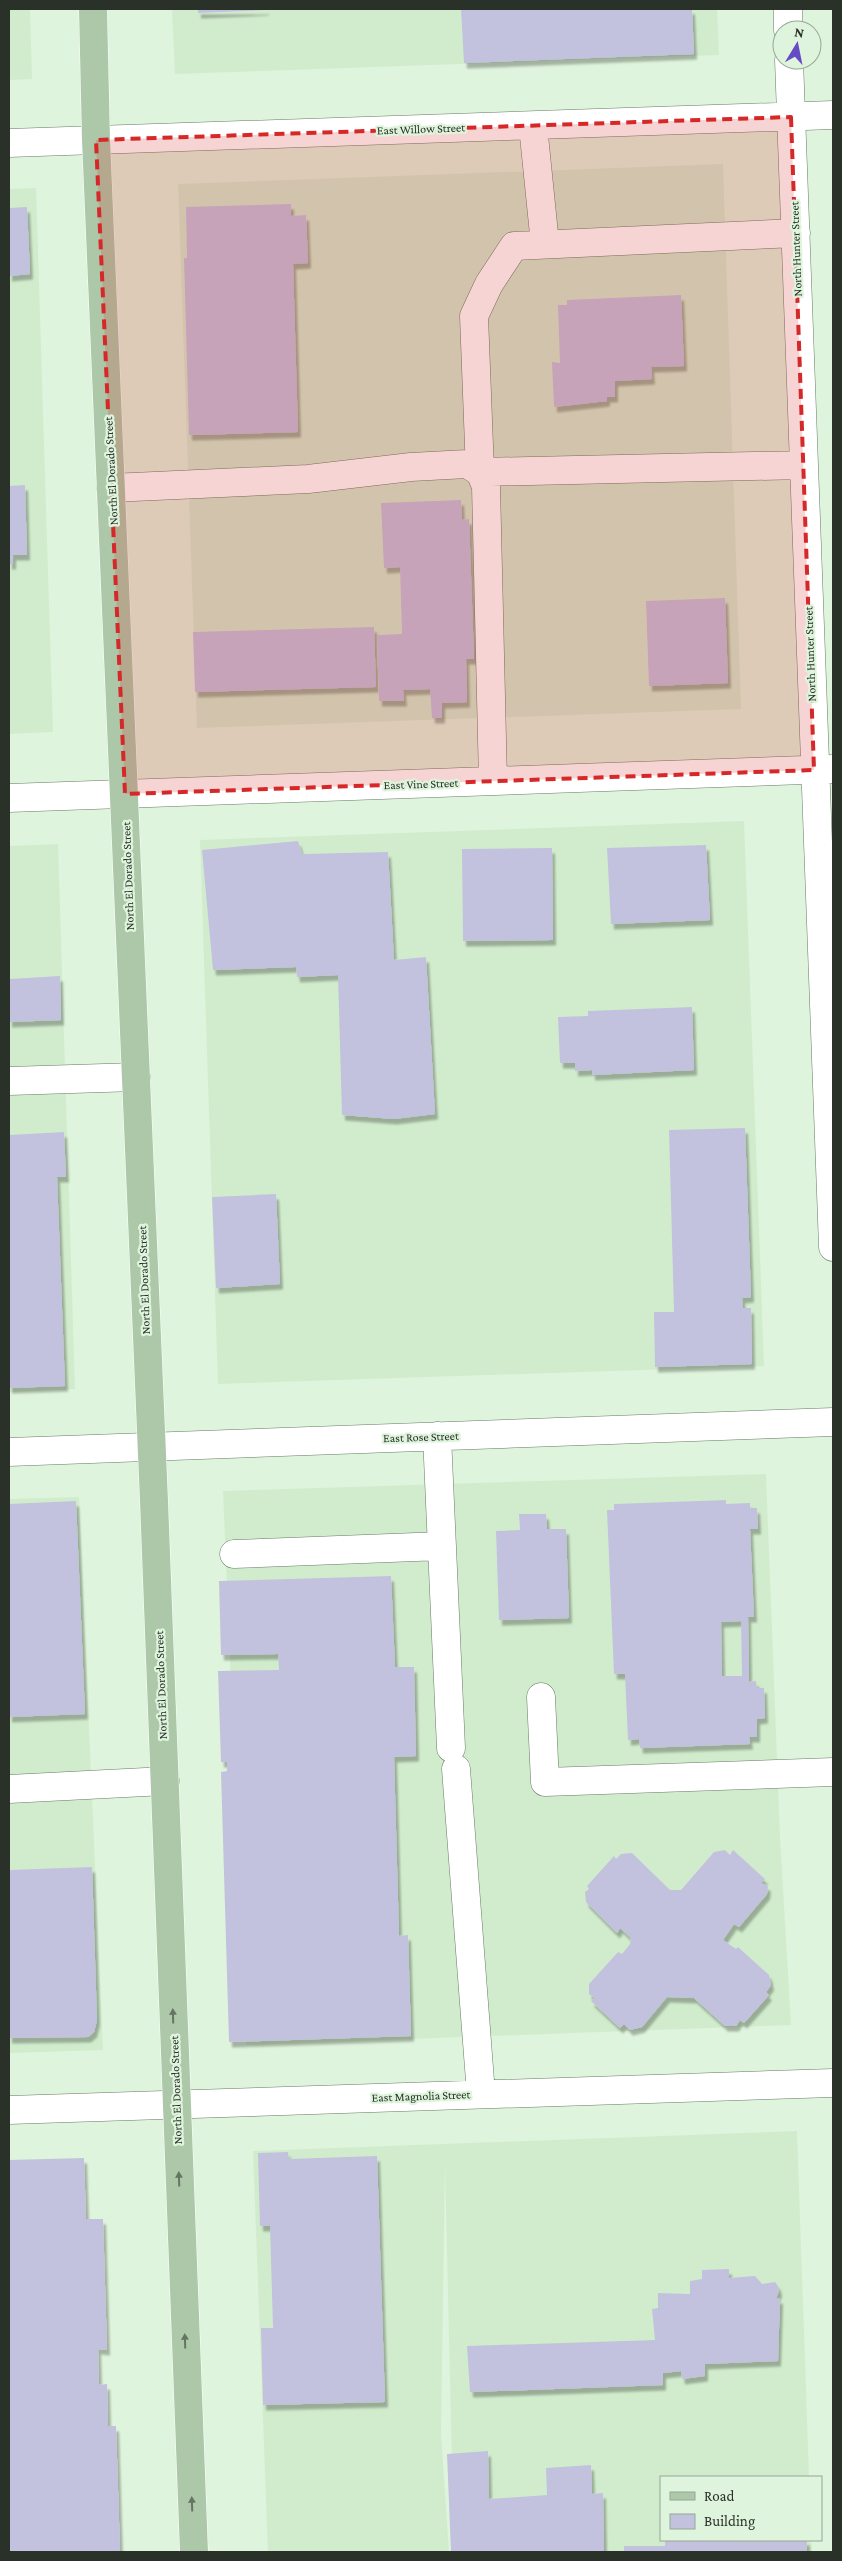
<svg xmlns="http://www.w3.org/2000/svg" width="842" height="2561" font-family="'Crimson Pro',serif">
<defs>
<filter id="shadow"><feDropShadow dx="3" dy="5.5" stdDeviation="1" flood-color="#0004"/></filter>
</defs>
<rect width="100%" height="100%" fill="#dff4dc"/>
<path fill="#d1eccd" d="M9,9H30L32,79L9,80Z
M172,9H717L719,55L175,74Z
M723,164L741,709L197,728L178,184Z
M36,188L53,732L9,734V189Z
M744,821L764,1366L218,1384L200,840Z
M58,844L75,1389L9,1392V846Z
M766,1474L780,1837L791,2025L246,2045L223,1491Z
M79,1497L103,2050L9,2053V1499Z
M797,2131L809,2477H661V2540H811L812,2552H454L445,2165L441,2433L449,2552H268L253,2151Z"/>
<path fill="#c3c2de" fill-rule="evenodd" filter="url(#shadow)" d="M198,9H266V10L198,13Z
M461,9H692L694,54L464,63Z
M291,204V216L306,215L308,263L293,264L298,432L189,435L184,258H187L186,207Z
M27,207L30,274L9,276V208Z
M681,295L684,366L651,367L652,379L615,381V397H607V401L554,407L552,362L560,363L558,305H567V300Z
M25,485L27,555H13V564H9V486Z
M461,500L462,520L469,519L474,659H466L467,702L442,703V718H432L430,689L403,690L404,701H379L377,635L402,634L400,567L384,568L381,503Z
M725,598L728,683L649,686L646,601Z
M374,627L376,687L195,692L193,632Z
M298,841L302,854L388,852L394,960L426,957L435,1114L394,1119L342,1115L338,975L297,977L296,967L213,970L202,850Z
M706,845L710,920L611,924L607,848Z
M552,848L553,940L463,941L462,849Z
M60,976L61,1020L9,1022V979Z
M692,1007L694,1070L592,1075V1070L575,1071V1063H560L558,1017L588,1016V1011Z
M745,1128L751,1297L742,1298L743,1308H751L752,1364L655,1367L654,1312H674L669,1130Z
M64,1132L66,1177H57L65,1386L9,1388V1135Z
M276,1194L280,1284L216,1288L212,1197Z
M726,1500V1504L750,1503V1508H757L758,1529H750L754,1617H748L749,1682L756,1681L757,1688H764L765,1718L757,1719V1737H749L750,1744L640,1748L639,1739L628,1740L625,1674H614L607,1510H614V1504ZM741,1621L742,1676H722L721,1622Z
M76,1501L85,1714L9,1717V1504Z
M519,1514H546L547,1529H566L569,1618L499,1620L496,1531L520,1530Z
M391,1576L395,1667H414L416,1756L394,1757L399,1936L408,1935L411,2036L229,2042L221,1772L227,1771V1762H221L218,1671L279,1670L278,1654L221,1655L219,1581Z
M725,1850L730,1855L733,1850L765,1879L761,1883L768,1886L767,1894L739,1927L734,1924L723,1940L736,1949L738,1947L769,1975L771,1985L766,1992L769,1995L744,2023L740,2020L736,2026H725L694,1998L667,1997L642,2027L630,2030L624,2024L620,2028L591,2001L595,1998L589,1994V1984L618,1952L622,1954L630,1944L631,1938L620,1928L617,1933L586,1902L585,1892L589,1889L587,1886L614,1856L616,1859L621,1854L632,1853L670,1890H681L714,1852Z
M92,1867L97,2020L94,2032L88,2037L9,2038V1870Z
M288,2152L289,2159L377,2156L385,2402L263,2405L261,2328H273L270,2226H260L258,2153Z
M84,2158L86,2219H103L107,2350L98,2349L99,2385L107,2384L108,2426H116L120,2552H9V2160Z
M729,2269V2278L755,2276L762,2284L775,2282L778,2286L779,2291L776,2299L780,2298L778,2361L705,2364V2376L682,2379L681,2371L663,2373V2385L470,2392L467,2346L655,2340L652,2309L658,2308V2293L690,2294V2281L702,2279V2270Z
M488,2451L489,2499L547,2495L546,2468L591,2465L592,2494L603,2493L604,2552H451L447,2454Z
M665,2540H807V2552H624V2546H665Z"/>
<g fill="none" stroke-linecap="round" stroke-linejoin="round">
<g stroke="#687b65" stroke-width="29">
<path id="minor" d="M788,9V30
M789,60L833,1247
M533,126L545,244
M9,143L833,115
M111,488L308,479L411,467L467,464L480,472L804,465
M493,781L486,486L480,472L474,316L489,284L514,246L796,233
M9,798L833,769
M9,1081L136,1077
M437,1436L451,1748
M9,1452L833,1422
M234,1554L442,1546
M541,1697L545,1782L833,1772
M456,1769L481,2094
M9,1789L165,1781
M9,2110L833,2083"/>
</g>
<g stroke="#fff" stroke-width="29">
<path id="major" d="M93,9L96,140L154,1501L194,2552"/>
</g>
<use href="#minor" stroke="#fff" stroke-width="28"/>
<use href="#major" stroke="#acc8a8" stroke-width="28"/>
</g>
<defs><path id="oneway-solid" d="M-6-.8H1V-3.2L6.5 0L1 3.2V.8H-6Z" transform="scale(1.25)"/></defs>
<g fill="#647562">
<use href="#oneway-solid" transform="translate(173 2016) rotate(-92)"/>
<use href="#oneway-solid" transform="translate(179 2179) rotate(-92)"/>
<use href="#oneway-solid" transform="translate(185 2341) rotate(-92)"/>
<use href="#oneway-solid" transform="translate(192 2504) rotate(-92)"/>
</g>
<path fill="#d62828" fill-opacity="0.2" stroke="#d62828" stroke-width="4" stroke-dasharray="10 6" stroke-linejoin="round" d="M791,117L814,770L125,794L96,140Z"/>
<g text-anchor="middle" dominant-baseline="central" stroke-width="4.5" stroke-linejoin="round" paint-order="stroke">
<g font-size="12" fill="#293128" stroke="#dff4dc">
<text transform="translate(421 129) rotate(-2)">East Willow Street</text>
<text transform="translate(796 249) rotate(-92)">North Hunter Street</text>
<text transform="translate(111 471) rotate(-93)">North El Dorado Street</text>
<text transform="translate(810 654) rotate(-92)">North Hunter Street</text>
<text transform="translate(421 784) rotate(-2)">East Vine Street</text>
<text transform="translate(128 876) rotate(-92)">North El Dorado Street</text>
<text transform="translate(144 1280) rotate(-92)">North El Dorado Street</text>
<text transform="translate(421 1437) rotate(-2)">East Rose Street</text>
<text transform="translate(161 1685) rotate(-92)">North El Dorado Street</text>
<text transform="translate(176 2090) rotate(-92)">North El Dorado Street</text>
<text transform="translate(421 2096) rotate(-2)">East Magnolia Street</text>
</g>
</g>
<rect width="842" height="2561" fill="none" stroke="#293128" stroke-width="20"/>
<rect x="660" y="2476" width="162" height="65" fill="#dff4dc" stroke="#96a694"/>
<rect x="670" y="2492" width="25" height="8" fill="#acc8a8" stroke="#96a694"/>
<text x="704" y="2501" font-size="15" fill="#293128">Road</text>
<rect x="670" y="2514" width="25" height="15" fill="#c3c2de" stroke="#96a694"/>
<text x="704" y="2526" font-size="15" fill="#293128">Building</text>
<g transform="translate(797 45) rotate(10)"><circle r="24" fill="#dff4dc" stroke="#96a694"/>
<path d="M0-4L9 19L0 12L-9 19Z" fill="#654cc5"/>
<text y="-8" font-size="14" font-weight="bold" text-anchor="middle" fill="#293128">N</text>
</g>
</svg>
